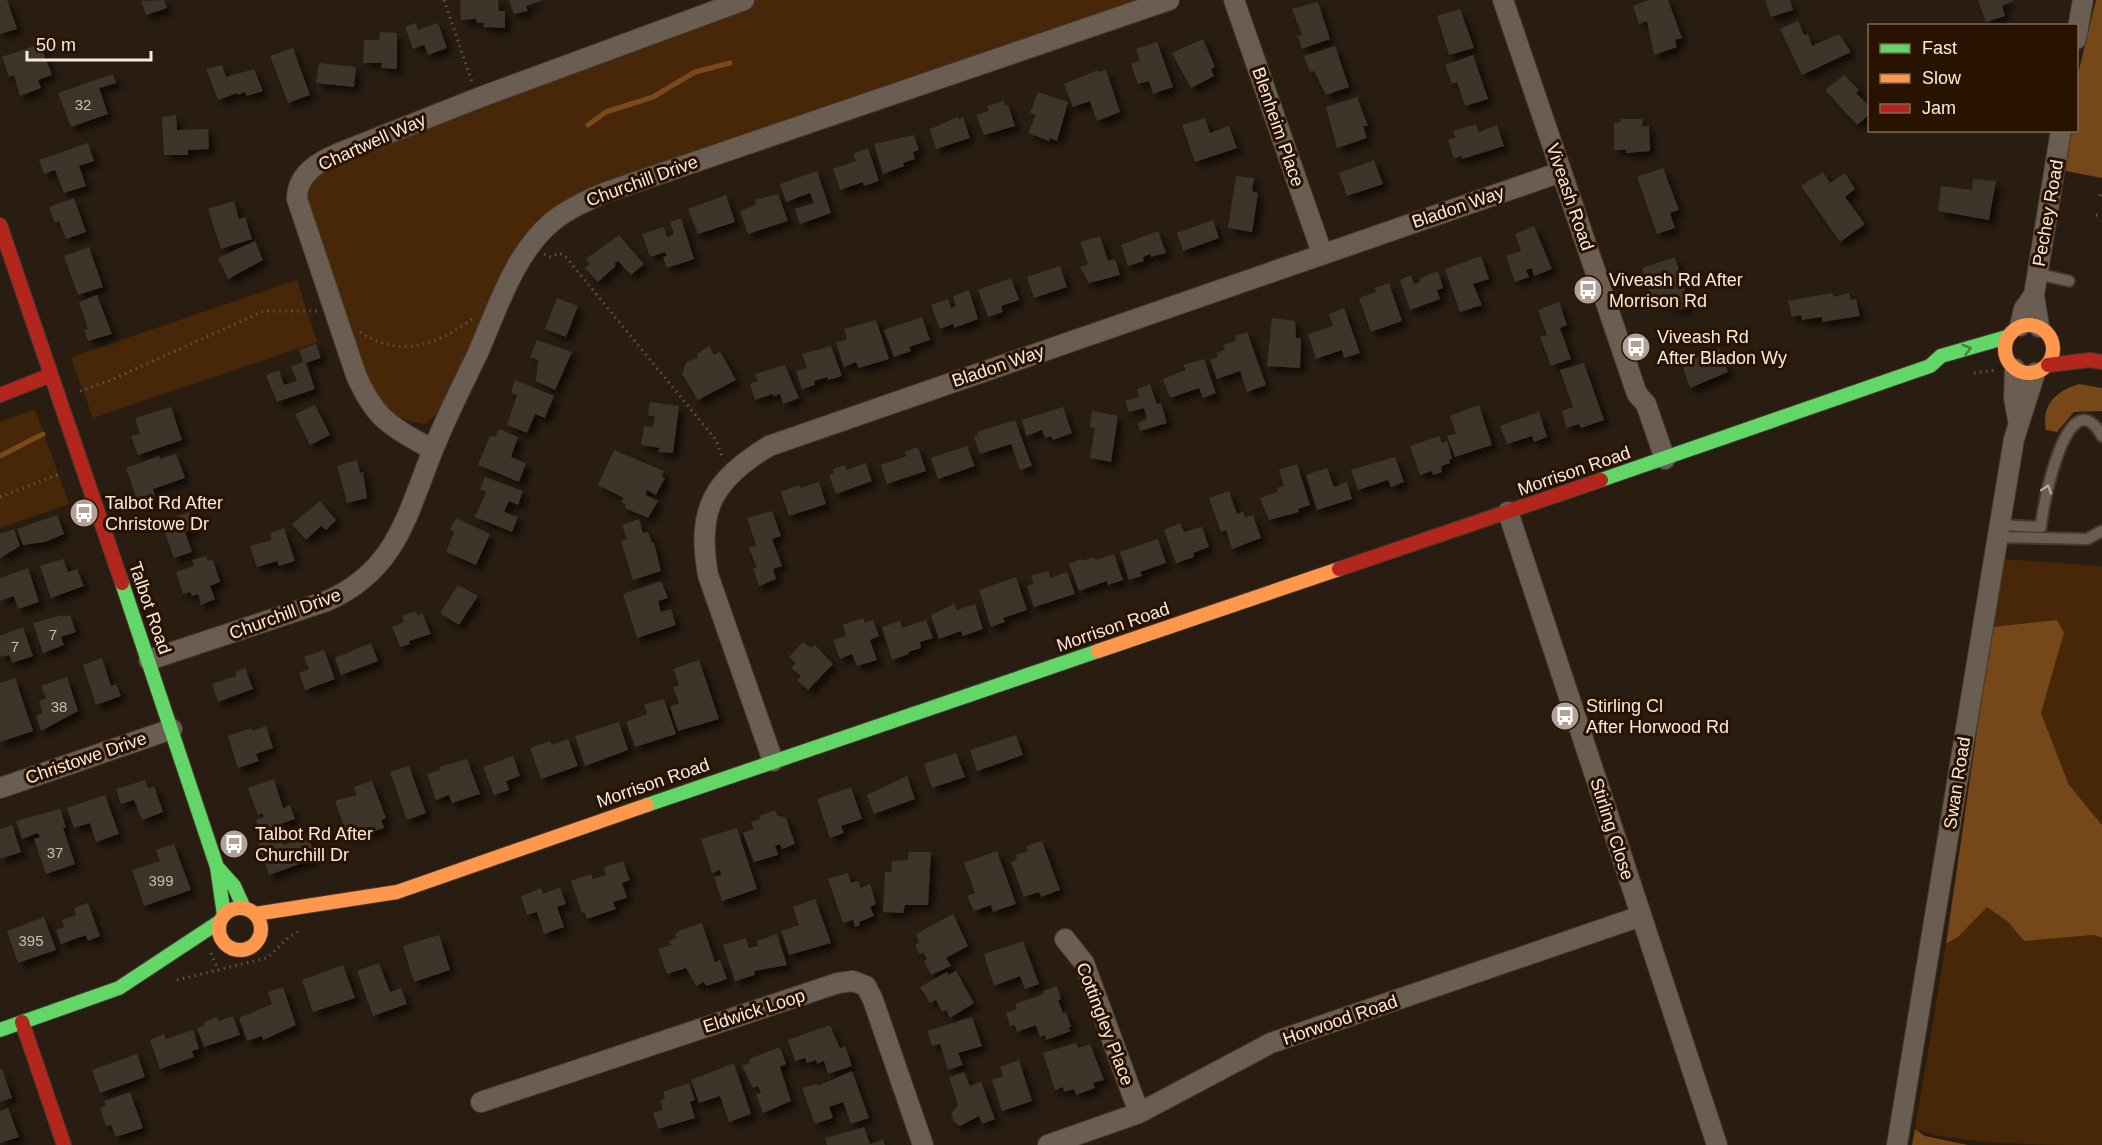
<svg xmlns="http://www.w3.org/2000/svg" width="2102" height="1145" font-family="Helvetica,sans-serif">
<defs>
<filter id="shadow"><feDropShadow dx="5.5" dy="5.5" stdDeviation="3" flood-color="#0009"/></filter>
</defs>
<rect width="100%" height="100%" fill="#291d12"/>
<path fill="#472707" d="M745,0H1140L544,219L444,409L424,424C397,421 383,407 368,385L307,199L312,180L329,166Z
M297,280L317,342L93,418L71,357Z
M35,409L69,504L0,528V422Z
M2004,559L2102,566V825L2069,785L2041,713L2064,633L1992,627Z
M1987,906L2008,922L2024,941L2094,935L2102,938V1145C2053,1145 1955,1145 1915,1129L1946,944L1958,937Z"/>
<path fill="#764718" d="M2096,0H2102V178L2066,171L2069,131L2076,130L2077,78Z
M2079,384L2102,388V411L2074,412L2057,432L2046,430C2041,405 2056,391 2079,384Z
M2057,620L2064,633L2041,713L2069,785L2102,825V938L2094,935L2024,941L2008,922L1987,907L1958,937L1946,944L1992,627Z
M1915,1129L1925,1136L1968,1145H1912Z"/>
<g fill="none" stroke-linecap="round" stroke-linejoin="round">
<path stroke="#7c4a1a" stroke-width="5" d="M588,125L606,112L653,97L695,72L730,63
M0,456L43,434"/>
</g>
<path fill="#3e342b" filter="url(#shadow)" d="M0,0H7L17,29L0,34Z
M164,0L167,8L146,15L141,1Z
M460,0H498L499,11H505V28L483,27L484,23H477L476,19L461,20Z
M509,0H543L526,6L528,11L514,14Z
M1649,0H1668L1682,38L1675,40L1677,47L1654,55L1647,21L1639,24L1633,6Z
M1765,0H1790L1793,10L1771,17Z
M1978,0H2015L2002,6L2005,16L1986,22Z
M1318,2L1330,39L1302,49L1297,36L1302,35L1292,9Z
M1460,9L1474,48L1449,55L1437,16Z
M1798,21L1804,35L1808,34L1812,46L1839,34L1851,52L1802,75L1780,29Z
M415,23L418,30L438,23L447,48L428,55L424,45L413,49L405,27Z
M380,32L397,33V69L381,68L382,63H363L364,40H379Z
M1203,39L1215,67L1211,69L1214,76L1191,88L1172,53Z
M1157,42L1173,87L1153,94L1149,81L1138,84L1131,64L1140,61L1136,49Z
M40,44L52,75L38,80L41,88L20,96L14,75L9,77L2,57Z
M1335,46L1349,87L1326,95L1314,71L1310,72L1304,56Z
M293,48L310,95L288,103L270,56Z
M1473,55L1488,99L1465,106L1457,82L1452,84L1445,65Z
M319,63L356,67L354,87L316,83Z
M222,65L226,77L254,69L263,91L247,96L245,92L238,95L237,93L218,100L206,69Z
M1098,70L1099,72L1106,70L1120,112L1097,121L1090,101L1073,107L1064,84Z
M113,74L116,83L99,88L108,114L71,127L58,93Z
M1844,75L1859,90L1856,93L1870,107V114L1857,125L1825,90Z
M1038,92L1068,102L1057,141L1050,138L1049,141L1028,133L1036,115L1030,113Z
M1357,97L1368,126H1363L1367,138L1337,148L1326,107Z
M1004,101L1005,106L1008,105L1015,126L984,135L976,115L989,111L987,106Z
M176,115L177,130L208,129L209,149L188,150V155H164L162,117Z
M958,117L959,120L963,117L970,138L936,149L930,129Z
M1205,118L1210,133L1229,126L1237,148L1195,162L1182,125Z
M1621,119H1643L1642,126H1649L1650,151L1626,153V150H1614V123L1621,122Z
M1476,124L1479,132L1497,125L1504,146L1462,159L1461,156L1454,159L1448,140L1456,137L1453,131Z
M914,135L919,150L913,152L915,159L903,163L904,166L883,174L874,144Z
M88,143L94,161L79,166L86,186L64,193L55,170L44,174L39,160Z
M868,148L879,181L864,186L863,182L840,190L833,169L856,161L853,154Z
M1374,160L1383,184L1347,196L1339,173Z
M1663,168L1679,210L1670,213L1675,228L1657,234L1637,177Z
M817,171L831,213L800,224L795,209L814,203L810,193L786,202L780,184Z
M1823,172L1830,183L1845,173L1855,189L1845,197L1865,224L1840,242L1801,186Z
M1236,176L1254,178L1252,191L1258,193L1252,232L1228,228Z
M1973,179L1996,181L1989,220L1938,211L1941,186L1972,190Z
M778,194L788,221L748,234L740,211L756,205L755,200Z
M726,195L735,222L698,234L688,209Z
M74,198L86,232L66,239L59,221L55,223L49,207Z
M234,201L239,219L245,217L252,239L221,249L208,209Z
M681,218L694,259L667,268L663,257L667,256L665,252L650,257L642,234L664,227L667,237L674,234L670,222Z
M1213,220L1219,238L1183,251L1177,233Z
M1534,226L1552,269L1534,276L1532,268L1526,270L1529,277L1515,282L1506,256L1521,251L1515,234Z
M1158,231L1166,253L1151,257L1150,254L1143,257L1144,261L1128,266L1121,245Z
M619,235L644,264L631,275L618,261L614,264L616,266L598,282L585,268L590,264L586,259Z
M1100,236L1108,261L1115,259L1120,275L1089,283L1080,267L1088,264L1080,242Z
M255,241L263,260L228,279L218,258Z
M89,247L103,287L78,295L64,256Z
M1481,256L1489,279L1473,284L1482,305L1460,312L1445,269Z
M1675,257L1689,304L1688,307L1680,310L1678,305L1669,307L1666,299L1653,304L1642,268Z
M1060,266L1067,287L1034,298L1027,277Z
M1438,271L1443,288L1437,290L1440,299L1410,310L1400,280L1411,275L1414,284L1420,282L1419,279Z
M1011,278L1019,300L1001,306L1003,312L988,317L978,290Z
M1389,283L1402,321L1371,332L1359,298L1376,292L1375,288Z
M969,290L978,319L954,328L953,324L940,329L931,305L948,299L951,308L956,306L953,296Z
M1832,293L1834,297L1849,293L1851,300L1856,299L1860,316L1822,322V317L1802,320L1801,315L1792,317L1788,301Z
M97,295L112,334L88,341L84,330L88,329L79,302Z
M557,298L578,306L566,337L545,329Z
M1559,302L1567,325L1560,328L1571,359L1551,366L1540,337L1547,335L1538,310Z
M1344,308L1360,353L1344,358L1342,350L1316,359L1308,334L1333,326L1329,314Z
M922,317L930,340L909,347L911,351L894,357L884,330Z
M1272,318L1295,321L1296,338H1301L1300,368L1267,366Z
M876,320L889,359L859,368L856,362L844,367L836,343L847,339L844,329Z
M1247,332L1266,385L1247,392L1240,371L1217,379L1210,360L1218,357L1216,353L1225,350L1223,345L1236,341L1235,336Z
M537,340L572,352L555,390L536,381L538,360L530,357Z
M316,344L321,358L306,363L315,389L277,402L266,375L279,370L284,385L297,381L291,366L303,362L299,350Z
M709,346L714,355L720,351L736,380L698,400L682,374L686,363L698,357L697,354Z
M831,346L842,376L828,380L827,377L814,381L815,385L802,389L796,371L807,368L802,354Z
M1720,349L1728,372L1690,388L1679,356L1696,351L1698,356Z
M1204,359L1216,393L1203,398L1199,388L1170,398L1163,379L1186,370L1183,365Z
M1584,363L1604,420L1581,428L1579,424L1567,428L1562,411L1573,407L1560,370Z
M785,365L799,398L783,404L780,394L773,397V394L755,400L750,384L758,381L755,374Z
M515,380L554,396L545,418L535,414L527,433L507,425L517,395L511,393Z
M1150,384L1157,404L1161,403L1167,423L1140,431L1138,423L1147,419L1144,408L1129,412L1125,401L1139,397L1137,389Z
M650,402L679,406L673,453L658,452L660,448L641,445L644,426L653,427L655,417L648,415Z
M315,405L330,435L310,445L295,414Z
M1479,405L1492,445L1455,457L1447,436L1456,434L1450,416Z
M171,407L182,440L138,455L131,436L140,434L135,418Z
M1063,407L1072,433L1053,440L1051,436L1045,438L1042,430L1026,436L1022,420Z
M1092,411L1118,416L1111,462L1090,458L1095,428L1090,427Z
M1539,412L1547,437L1534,442L1532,436L1507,444L1500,426Z
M1015,420L1032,466L1020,470L1011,444L980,454L974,437L978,435L977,432Z
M499,429L518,437L511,457L526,463L519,482L478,465L490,436L496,437Z
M1439,436L1442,443L1447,441L1452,458L1449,460L1450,463L1441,466L1442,472L1433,475L1432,471L1420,475L1410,446Z
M967,446L975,466L938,479L931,458Z
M918,447L926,471L887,484L881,465L907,456L905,452Z
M614,450L664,471L662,477L665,478L656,495L647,490L646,495L658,501L648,518L625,508L626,505L621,502L624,498L598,485Z
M176,454L185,478L153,489L156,499L139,505L126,468L159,456L160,459Z
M1395,457L1404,482L1391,487L1388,480L1358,490L1351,470Z
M357,460L360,473L363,472L367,498L347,503L337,466Z
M866,463L872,481L836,494L829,475L834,473L833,469L844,465L847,470Z
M1297,464L1310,505L1298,509L1299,512L1269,520L1260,498L1278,492L1277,488L1284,486L1279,470Z
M1327,468L1334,487L1347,482L1352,499L1317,510L1306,475Z
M485,477L523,491L518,505L509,501L504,512L518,517L512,532L475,517L486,492L480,489Z
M819,482L826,504L789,516L781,492L799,485L800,488Z
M1229,491L1237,514L1243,511L1245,517L1253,515L1261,538L1232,549L1226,530L1221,532L1209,498Z
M320,501L336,520L326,530L321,526L306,540L292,524Z
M772,511L781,536L772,539L782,566L773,569L776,579L759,586L753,569L757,568L749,548L756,545L747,518Z
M189,512L195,529L185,532L192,552L174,558L161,522Z
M57,515L64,534L45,542L23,545L17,529Z
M456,518L490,534L476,565L446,552L454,532L450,530Z
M639,519L643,533L648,532L652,543L654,542L661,571L633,580L621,541L627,539L622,525Z
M1180,523L1184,532L1202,527L1209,547L1193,553L1194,557L1176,563L1164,530Z
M284,528L295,561L279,566L277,561L257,567L250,546L272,540L270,533Z
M14,529L20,546L0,558V534Z
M1158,539L1166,563L1140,572L1142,576L1129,580L1120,552Z
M1114,554L1123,580L1108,585L1107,581L1079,591L1069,564L1081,559L1082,561L1094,557L1096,560Z
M206,556L208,561L213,560L220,582L210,586L215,599L201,605L198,594L192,596L190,592L183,594L176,572L194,566L192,560Z
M63,559L68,572L77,569L84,586L51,598L40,566Z
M28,568L39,602L18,609L14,596L0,601V578Z
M1048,571L1051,578L1067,572L1075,594L1034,607L1027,586L1034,584L1031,576Z
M1016,577L1027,610L1003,618L1005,622L991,627L979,590Z
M661,581L668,598L658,601L661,612L671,609L676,625L637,638L623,594Z
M458,585L478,596L459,625L440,613Z
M954,604L957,610L975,604L983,629L963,636L961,631L939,639L931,615Z
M416,611L418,616L422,613L431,634L409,641L410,644L400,647L392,627L404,622L402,616Z
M62,615L63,617L70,615L76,632L61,637L64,645L43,653L33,623Z
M863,618L865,623L873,620L879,636L870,640L877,660L857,666L852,654L840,659L833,640L846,636L843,625Z
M926,620L933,638L920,642L921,648L908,652L909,654L892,660L882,627L900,621L902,628Z
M23,627L33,656L12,663L9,655L2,657L0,655V636Z
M803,642L811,648L815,645L833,664L808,690L797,680L801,676L791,668L796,663L789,657Z
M371,643L378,661L341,675L335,658Z
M324,650L335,679L305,690L299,673L309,669L304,657Z
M102,658L111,686L116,684L121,696L96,705L83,665Z
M699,660L719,719L678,731L670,707L679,703L673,687L679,685L673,669Z
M245,667L253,689L218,702L212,684L236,676V672Z
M67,677L78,711L41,731L36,716L43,713L39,701L46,698L41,686Z
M15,678L33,731L0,742V683Z
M664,699L676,734L635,747L626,722L647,714L644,705Z
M619,722L628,750L585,766L575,736Z
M266,726L273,748L256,754L259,761L238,768L228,736L251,728L252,731Z
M1016,735L1023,755L977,771L970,750Z
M568,739L578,766L541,779L530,748L550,741L552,745Z
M956,753L965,777L932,788L924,764Z
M513,756L520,776L506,781L509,790L494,795L483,767Z
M467,759L480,794L452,803L449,795L436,800L427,774L440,770L439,767Z
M409,766L426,813L407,820L390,772Z
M907,776L915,799L874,814L867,795Z
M274,779L283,808L290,805L295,819L261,831L256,820L264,817L262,813L258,815L248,788Z
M145,780L148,788L154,786L163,812L142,820L134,800L121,804L116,789Z
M372,781L386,818L381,820L384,828L349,840L335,801L357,795L354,787Z
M851,787L862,819L841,826L844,833L830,838L817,799Z
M105,795L119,834L96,842L90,823L74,828L67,808Z
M60,809L66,827L63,828L75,864L46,874L34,839L40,837L38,833L22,839L16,821Z
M775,810L777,815L786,818L795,844L782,849L780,844L775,846L778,855L754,862L743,833L754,829L751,822L760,819L759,816Z
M12,825L21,852L0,859V829Z
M737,828L757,889L722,901L714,877L721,875L720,870L712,873L701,839Z
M308,835L316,858L269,875L258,844L280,836L284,845Z
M1042,841L1060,890L1041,897L1039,892L1024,897L1011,862L1017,860L1016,855L1028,851L1026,846Z
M174,844L191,890L144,906L132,870L160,861L156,850Z
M997,851L1016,904L993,912L991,905L974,911L967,896L975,893L964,863Z
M909,852H931L928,905H905L903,913L883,912L885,872H891L892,861L908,860Z
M623,861L630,880L622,883L627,898L613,902L616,909L587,919L584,912L582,913L571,881L591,874L593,879L606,875L604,867Z
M848,873L851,883L858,881L861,888L870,884L876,904L870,907L874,916L859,922L860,925L855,927L853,920L843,923L828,879Z
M560,887L566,904L557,907L564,927L544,934L537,912L527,915L521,896L541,888L543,894Z
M815,899L831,943L789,955L781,931L799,925L793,907Z
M88,903L100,936L88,941L86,935L61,944L56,930L64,927L62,920L76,915L74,908Z
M953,914L968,946L946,958L951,966L931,975L924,961L927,959L923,953L919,954L915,945L919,942L916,934Z
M44,917L56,950L18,963L7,931Z
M702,923L715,962L720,960L727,979L706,986L704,982L696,986L686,968L667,974L658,949L671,945L669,941L677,938L675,934L679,931Z
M777,934L787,965L754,971L755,975L735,981L723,945L746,938L749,948L758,946L757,941Z
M439,935L450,970L414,982L403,946Z
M1023,941L1039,984L1025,989L1020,976L994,986L984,954Z
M379,963L390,992L401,988L407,1004L373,1016L357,971Z
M343,965L355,998L313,1012L302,980Z
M956,971L974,1003L950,1018L946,1010L942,1012L936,1000L930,1003L920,987L947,972L949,975Z
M1057,986L1061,999L1058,1000L1063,1013L1066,1012L1071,1027L1068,1028L1071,1031L1046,1040L1045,1035L1040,1037L1036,1025L1017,1032L1015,1025L1010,1026L1006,1013L1017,1009L1015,1004L1044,994L1043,991Z
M283,987L296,1025L263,1040L262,1036L247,1041L239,1018L272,1004L268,992Z
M233,1016L240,1035L204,1047L197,1028L205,1025L204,1022L217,1017L219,1021Z
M972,1017L982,1046L958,1053L963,1065L948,1070L940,1044L932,1046L927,1031Z
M830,1025L840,1048L845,1046L852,1066L828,1074L824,1061L817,1064L816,1060L807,1063L805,1058L795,1061L788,1040Z
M193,1030L199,1049L192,1051L194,1057L160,1069L150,1040L164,1034L166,1039Z
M1076,1043L1078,1048L1090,1044L1104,1080L1093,1083L1095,1088L1076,1095L1074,1089L1064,1092L1063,1087L1055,1090L1043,1053Z
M778,1048L781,1050L786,1064L780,1067L791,1101L763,1113L756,1094L761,1093L758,1086L753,1088L742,1066L750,1063L749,1059Z
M137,1054L145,1077L100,1093L92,1070Z
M1019,1060L1032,1101L1002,1111L992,1080L1003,1076L1000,1067Z
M734,1063L751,1114L729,1122L720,1096L699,1103L691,1080Z
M2,1069L12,1098L0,1102V1070Z
M852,1071L869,1118L851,1124L843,1102L829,1107L833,1118L815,1124L802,1088L817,1084L818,1086Z
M964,1072L970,1086L981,1082L995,1119L982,1124L979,1116L960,1126L954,1122L951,1114L958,1105L949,1077Z
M689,1083L695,1100L690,1102L695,1118L658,1129L653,1113L663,1110L660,1101L665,1098L663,1092Z
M130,1092L143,1128L116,1137L111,1125L106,1126L100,1108L106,1106L104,1101Z
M8,1108L19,1137L0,1143V1111Z
M864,1127L870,1144L883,1140L885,1145H827L825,1138Z"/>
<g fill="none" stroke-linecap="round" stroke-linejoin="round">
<g stroke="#453a30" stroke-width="14">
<path id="lane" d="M2038,274L2069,281
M2000,525L2041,527C2042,507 2068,375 2102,436
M1998,537L2087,539L2102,531"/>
</g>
<g stroke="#453a30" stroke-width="22">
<path id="street" d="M1234,0L1322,253
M1503,0L1637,394L1646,404L1665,459
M2076,39L2083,0
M2020,326L2024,309L2034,295
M2039,327L2034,295L2061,130
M2015,369L2014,398L2018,420
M433,450C391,426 376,421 356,375L297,199C297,174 318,162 339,153L478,98L744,0
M1508,512L1717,1145
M149,660L327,601C395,571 406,518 431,455C444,421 461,388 477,355C497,310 514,253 553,221C568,209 586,201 604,193L1169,0
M773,761L708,575C696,508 714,480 769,446L1561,172
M0,788L172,729
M1065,939L1084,963L1139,1113
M481,1102L838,983L853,981L866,986L873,1000L923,1145
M1048,1145L1139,1113L1271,1043L1641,916
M1897,1145L2014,439L2035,373"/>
</g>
<g stroke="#453a30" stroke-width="16">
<path id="fast" d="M1601,480L1930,366L1941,356L2007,337
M122,583L217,867L224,915
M647,805L1098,651
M217,867L234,886L244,908
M0,1030L119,988L219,922"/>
</g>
<g stroke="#453a30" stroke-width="16">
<path id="slow" d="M2005 349a24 24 0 1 1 48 0a24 24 0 1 1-48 0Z
M1098,651L1339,569
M219 929a21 21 0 1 1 42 0a21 21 0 1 1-42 0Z
M255,914L397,892L647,805"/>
</g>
<g stroke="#453a30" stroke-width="16">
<path id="jam" d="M0,225L122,583
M2048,365L2090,360L2102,362
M0,395L51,375
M1339,569L1601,480
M22,1022L64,1145"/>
</g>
<path stroke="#5f5449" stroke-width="3" stroke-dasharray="1.5 4.5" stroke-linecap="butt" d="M444,0L472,82
M2100,196L2102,193
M2096,215L2102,216
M544,254L550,257L559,253L565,256L716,440L723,459
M360,332C401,359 436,345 472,319
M1974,373L1996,370
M80,391L111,380L264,311H318
M0,497L62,473
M211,953L218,970
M177,980L267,958L289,937L298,932"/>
<use href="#lane" stroke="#6a5d52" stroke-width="10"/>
<use href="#street" stroke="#6a5d52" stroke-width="20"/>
<use href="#fast" stroke="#63d668" stroke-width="14"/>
<use href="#slow" stroke="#ff974d" stroke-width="14"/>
<use href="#jam" stroke="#b3261e" stroke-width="14"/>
</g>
<defs><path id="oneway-chevron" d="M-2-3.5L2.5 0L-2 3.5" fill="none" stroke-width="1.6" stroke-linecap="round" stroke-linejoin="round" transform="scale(1.5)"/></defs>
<use stroke="#487e3a" href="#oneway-chevron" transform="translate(1967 349) rotate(-16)"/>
<use stroke="#b2a498" href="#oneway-chevron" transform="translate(2047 489) rotate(-72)"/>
<defs>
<g id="bus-disc" transform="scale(1.5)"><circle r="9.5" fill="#b1a297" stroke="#281301"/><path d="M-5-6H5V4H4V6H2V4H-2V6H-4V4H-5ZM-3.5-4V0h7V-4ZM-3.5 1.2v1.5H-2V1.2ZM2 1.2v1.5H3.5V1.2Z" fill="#fff"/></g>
</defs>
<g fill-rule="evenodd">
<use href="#bus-disc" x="1588" y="290"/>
<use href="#bus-disc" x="1636" y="347"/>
<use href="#bus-disc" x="84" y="513"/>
<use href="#bus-disc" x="1565" y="716"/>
<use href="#bus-disc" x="234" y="844"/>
</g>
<g text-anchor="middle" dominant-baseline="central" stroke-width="6" stroke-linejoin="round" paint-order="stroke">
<g font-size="15" fill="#cbbcb1">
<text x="83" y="104">32</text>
<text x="53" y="634">7</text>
<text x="15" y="646">7</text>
<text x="59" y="706">38</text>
<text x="55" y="852">37</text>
<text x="161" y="880">399</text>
<text x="31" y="940">395</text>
</g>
<g font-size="18" fill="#faeade" stroke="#281301">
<text transform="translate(1278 127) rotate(71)">Blenheim Place</text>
<text transform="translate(372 142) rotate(-24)">Chartwell Way</text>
<text transform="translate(642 181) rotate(-20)">Churchill Drive</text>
<text transform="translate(1570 197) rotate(71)">Viveash Road</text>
<text transform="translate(1458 207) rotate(-19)">Bladon Way</text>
<text transform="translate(2048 213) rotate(-80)">Pechey Road</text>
<text transform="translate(998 366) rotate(-19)">Bladon Way</text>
<text transform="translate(1574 471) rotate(-19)">Morrison Road</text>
<text transform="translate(150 608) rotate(71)">Talbot Road</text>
<text transform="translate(285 614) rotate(-20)">Churchill Drive</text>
<text transform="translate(1113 627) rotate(-19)">Morrison Road</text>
<text transform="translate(86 758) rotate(-19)">Christowe Drive</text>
<text transform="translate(653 783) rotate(-19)">Morrison Road</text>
<text transform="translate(1957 783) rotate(-81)">Swan Road</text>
<text transform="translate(1612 829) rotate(72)">Stirling Close</text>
<text transform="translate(754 1011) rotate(-18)">Eldwick Loop</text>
<text transform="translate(1340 1020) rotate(-19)">Horwood Road</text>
<text transform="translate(1105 1024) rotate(69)">Cottingley Place</text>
</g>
<g font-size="18" fill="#faeade" stroke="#281301" text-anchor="start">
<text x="1609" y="280">Viveash Rd After<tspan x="1609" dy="21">Morrison Rd</tspan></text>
<text x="1657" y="337">Viveash Rd<tspan x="1657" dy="21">After Bladon Wy</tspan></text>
<text x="105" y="503">Talbot Rd After<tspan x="105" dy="21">Christowe Dr</tspan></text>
<text x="1586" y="706">Stirling Cl<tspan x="1586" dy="21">After Horwood Rd</tspan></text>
<text x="255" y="834">Talbot Rd After<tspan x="255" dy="21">Churchill Dr</tspan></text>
</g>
</g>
<rect x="1868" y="24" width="210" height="108" fill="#281301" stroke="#7c6959" stroke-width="1.5"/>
<rect x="1880" y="44" width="30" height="9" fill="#63d668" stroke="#7c6959" stroke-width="1.5"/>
<text x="1922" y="54" font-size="18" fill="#faeade">Fast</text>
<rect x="1880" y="74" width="30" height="9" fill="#ff974d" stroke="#7c6959" stroke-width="1.5"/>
<text x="1922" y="84" font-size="18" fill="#faeade">Slow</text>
<rect x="1880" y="104" width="30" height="9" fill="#b3261e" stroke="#7c6959" stroke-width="1.5"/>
<text x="1922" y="114" font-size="18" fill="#faeade">Jam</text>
<path d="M27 51v9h124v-9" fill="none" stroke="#faeade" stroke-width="3"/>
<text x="36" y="51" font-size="18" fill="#faeade" stroke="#281301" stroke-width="4.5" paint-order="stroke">50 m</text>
</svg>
